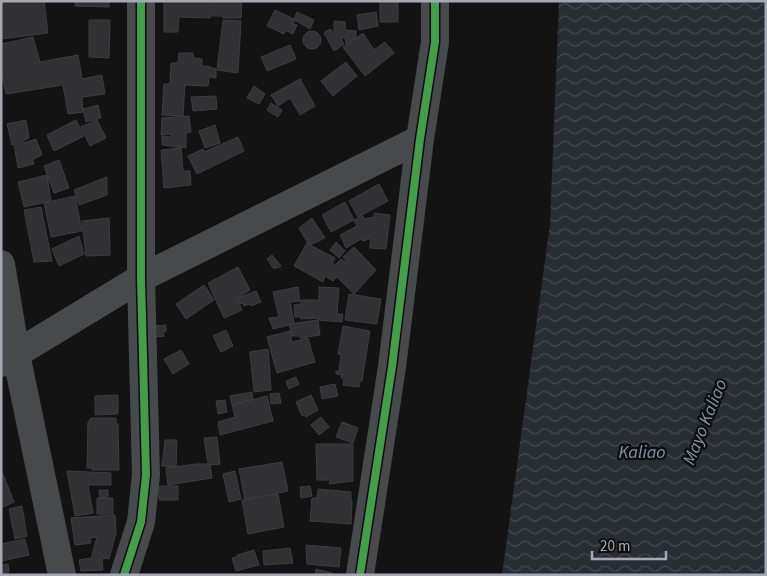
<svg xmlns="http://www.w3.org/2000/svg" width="767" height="576" font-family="'Source Sans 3',sans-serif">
<defs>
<pattern id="water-waves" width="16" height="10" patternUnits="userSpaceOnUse" patternTransform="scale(1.25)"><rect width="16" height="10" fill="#282d34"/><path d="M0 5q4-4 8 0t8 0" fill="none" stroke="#44494f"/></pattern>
</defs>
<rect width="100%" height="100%" fill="#131314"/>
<path fill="url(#water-waves)" d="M559,1H766V575H502L550,224Z"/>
<path fill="#313133" stroke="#3c3d40" d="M1,1H44L48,33L1,39Z
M75,1H109V7L75,6Z
M164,1H210V18L179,17L178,32H164Z
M211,1H242L241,18H223L222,16H211Z
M380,1H398V22H380Z
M275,10L294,19L297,12L314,20L310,29L295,20L293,24L297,25L293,34L285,30L284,34L267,26Z
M376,12L378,26L359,30L357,15Z
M89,20H110L109,58L89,57Z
M223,20L241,21L238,73L217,70Z
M334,21L345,22L346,30L356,31V38L346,44L345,37L341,39L344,44L334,51L324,33L330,29L334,33L336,31H334Z
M303 40a9 9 0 1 1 18 0a9 9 0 1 1-18 0Z
M363,33L374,50L385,42L394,53L365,76L343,47Z
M33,37L40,62L78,55L82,79L102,75L105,94L82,97L83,112L68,114L63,85L6,94L1,69V44Z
M290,45L296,59L267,71L261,57Z
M179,53H193V58L202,59V66H209V67L216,69V78L209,77L208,86L185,85L183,116L162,115L164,84H170L171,63H178Z
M346,62L357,76L333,96L321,81Z
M300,79L315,106L300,115L290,98L278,106L271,95Z
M254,86L265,94L259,104L247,98Z
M215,96L216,97L217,109L193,111L191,97Z
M271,103L282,110L278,117L267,110Z
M98,105L101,118L86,122L83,109Z
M189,116L191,132L186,133V148L162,145V136L171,137V134L161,135L162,118Z
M26,120L29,138L23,141L24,143L36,139L42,155L32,160L34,164L18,168L14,144L12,145L7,124Z
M76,120L84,136L54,151L47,135Z
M97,120L106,138L90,146L81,127Z
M215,125L220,143L205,148L199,131Z
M238,137L244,151L197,174L188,156L203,149L204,152Z
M181,148L183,171H190L191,185L164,188L161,150Z
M59,160L69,188L54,193L44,166Z
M47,175L51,201L24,207L18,182Z
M107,177V195L79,205L74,190Z
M379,184L388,201L358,217L349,201Z
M75,196L82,231L51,237L44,203Z
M345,202L354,220L331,232L322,215Z
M41,207L52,261L34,262L24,210Z
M374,213L390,215L386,249L370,248L371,238L363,241L361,239L346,248L340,235L357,226L354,220L363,216L364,219L374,217Z
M109,218L110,255L86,256L82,221Z
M312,218L325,238L310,245L335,258L332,263L335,265L341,259L346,263L347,262L343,257L354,247L376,270L354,294L337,277L333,281L325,276L323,282L294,266L307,243L309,245L299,228Z
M79,236L84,254L59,266L52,249Z
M336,242L345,251L339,258L330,250Z
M272,255L281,266L278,268L277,267L274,269L267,259Z
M238,267L250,290L236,298L242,310L224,318L208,283Z
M204,285L214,300L186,319L176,304Z
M298,287L300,301L290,302L294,322L289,325L273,329L269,318L279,317L273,292Z
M319,287L339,288L337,314H343L342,322L318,320V318L301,319V317H295L294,305L301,304V300H319Z
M256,291L261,302L251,306L250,304L244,306L243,303L240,304L237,298Z
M349,294L381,299L377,324L345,320Z
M318,320L320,335L300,338V336H292L289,324Z
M166,325V331L163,332L164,336L156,337L155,326Z
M343,326L370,331L362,381H360L359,387L343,385L344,378H341L342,375L336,374V371H339L341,355L338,354Z
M226,330L233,346L221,352L213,336Z
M290,331L292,342L308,338L315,362L277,373L267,337Z
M268,349L271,390L254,392L250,352Z
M181,350L189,364L173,374L164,359Z
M296,377L299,384L289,389L286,381Z
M335,384L338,396L322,399L320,387Z
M252,392L253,399L232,405L230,396Z
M279,393L281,403L271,404L270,394Z
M118,395V414L95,415V396Z
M311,395L318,410L306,417L305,415L302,416L296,402Z
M267,396L273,421L220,435L218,422L235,417L232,405Z
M225,400L227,412L218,414L216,401Z
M321,417L329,427L319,435L311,425Z
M91,418H116V424H118L119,470H92V468H87L88,422Z
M342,422L358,428L353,443L336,437Z
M217,437L220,464L209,465L208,464L204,438Z
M165,440H177L176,467L162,466Z
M316,444H353V481L329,484L330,480H317Z
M282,462L288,491L245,500L239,469Z
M196,464H210L212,478L168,485L166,468Z
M1,469L14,502L1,508Z
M67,471L111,473V485H88L93,513L75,516Z
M235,471L241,499L229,502L223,474Z
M159,486H178V500H159Z
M310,486L312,496L301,498L300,487Z
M318,489L351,492V501H352L351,524L310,521L312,498H317Z
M99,490H108V497L100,498Z
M278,494L284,527L248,534L242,500Z
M97,498H113V514H97Z
M22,506L27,536L15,539L9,509Z
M115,515L116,533L109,559L102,558L103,570L81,571L79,560L92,558V555L97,537L90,538L91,543L75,545L71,518Z
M25,539L29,555L2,561L1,544Z
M306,545L341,548L339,567L307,564Z
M290,548L293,563L264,565L263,551Z
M254,550L259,565L236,571L232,558L238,556L237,555Z
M8,564L9,572L3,574L1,565Z
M316,569L332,573V575H315Z"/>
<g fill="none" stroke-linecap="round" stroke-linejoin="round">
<path stroke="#48494c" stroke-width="28" d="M1,264L16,354L62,575
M1,363L141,278L420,139
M124,575L141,522L146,475L141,278V1
M360,575L392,367L420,139L435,42V1"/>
<g stroke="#0e0e0f" stroke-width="11">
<path id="cycleway" d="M124,575L141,522L146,475L141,278V1
M360,575L392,367L420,139L435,42V1"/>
</g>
<use href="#cycleway" stroke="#469c4c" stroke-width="8"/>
</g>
<g text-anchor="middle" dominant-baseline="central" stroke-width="4.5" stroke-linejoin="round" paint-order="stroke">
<g font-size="18" font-style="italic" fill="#7e93ad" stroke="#0e0e0f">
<text transform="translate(705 422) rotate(-68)">Mayo Kaliao</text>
<text x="642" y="452">Kaliao</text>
</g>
</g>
<rect width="767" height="576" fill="none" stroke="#a5a8b4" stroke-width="5"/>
<path d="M592 551v8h74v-8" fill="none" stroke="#a5a8b4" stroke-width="2.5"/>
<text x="600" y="551" font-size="15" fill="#a5a8b4" stroke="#0e0e0f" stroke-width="4" paint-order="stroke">20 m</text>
</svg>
